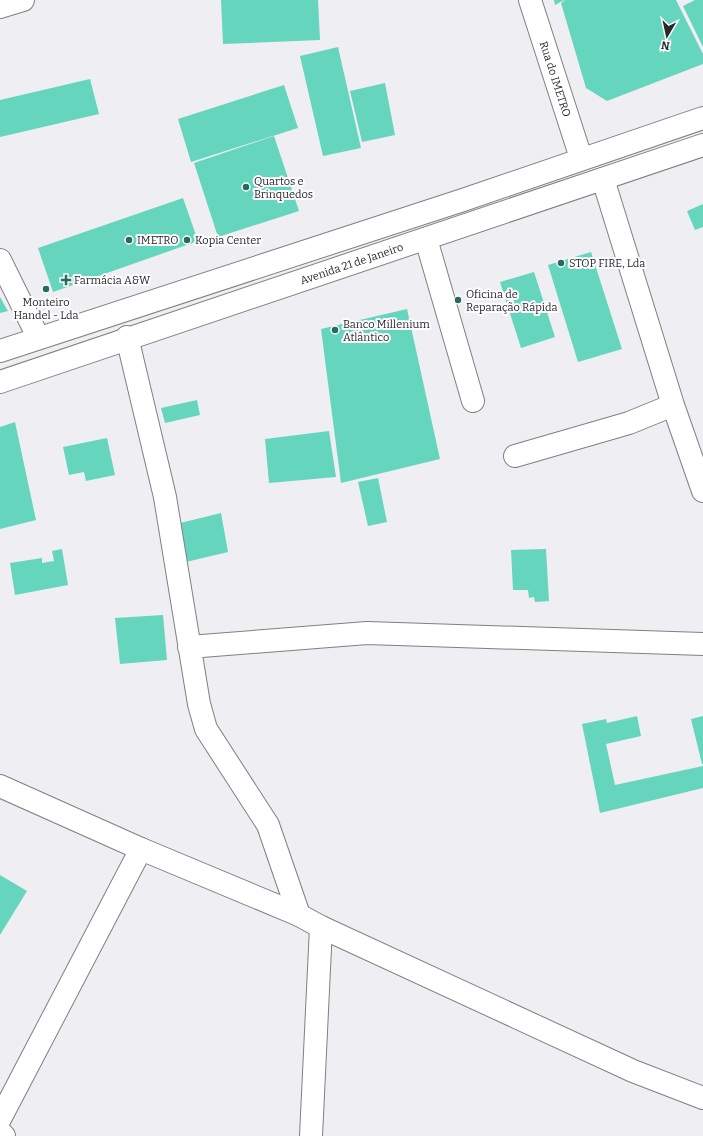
<svg xmlns="http://www.w3.org/2000/svg" width="703" height="1136" font-family="Bitter,serif">
<rect width="100%" height="100%" fill="#efeef2"/>
<path fill="#65d6bd" d="M221,0H318L320,40L223,44Z
M554,0H564L555,5Z
M565,0H676L703,54V64L607,101L586,88L561,3Z
M695,0H703V47L683,6Z
M338,47L361,148L323,156L300,56Z
M90,79L99,114L0,137V100Z
M385,83L395,135L362,142L350,91Z
M284,85L298,128L191,162L178,119Z
M274,136L299,211L218,237L194,163Z
M183,198L198,241L53,292L38,248Z
M703,204V227L695,230L687,211Z
M591,252L622,349L578,362L548,265Z
M534,272L555,337L521,348L500,282Z
M0,297L8,311L0,313Z
M407,309L440,459L341,483L321,329Z
M197,400L200,415L165,423L161,408Z
M15,422L36,520L0,529V427Z
M329,431L336,477L269,483L265,439Z
M107,438L115,475L86,481L84,472L69,475L63,447Z
M378,478L387,522L368,526L358,482Z
M221,513L228,552L186,562L176,524Z
M62,549L68,585L15,595L10,563L42,558V563L54,561L52,551Z
M546,549L549,601L535,602L534,597L529,598L528,590H513L511,550Z
M163,615L167,660L120,664L115,618Z
M637,716L641,736L606,744L615,785L703,766V788L600,813L582,724L606,719L607,723Z
M703,716V764H702L691,719Z
M0,875L27,891L0,935Z"/>
<g fill="none" stroke-linecap="round" stroke-linejoin="round">
<g stroke="#807f82" stroke-width="24">
<path id="minor" d="M0,7L23,0
M603,179L673,405L703,491
M426,239L473,401
M0,260L38,337
M127,337L165,497L199,704L206,729L268,825L299,915
M515,456L629,423L673,405
M189,647L367,633L703,644
M0,1119L141,849
M0,1132L4,1136
M311,1136L321,927"/>
</g>
<g stroke="#807f82" stroke-width="24">
<g id="major">
<path id="s1" d="M530,0L581,158"/>
<path d="M0,351L463,200L703,118"/>
<path id="s2" d="M0,382L703,145"/>
<path d="M0,786L141,849L299,915L321,927L633,1071L703,1098"/>
</g>
</g>
<use href="#minor" stroke="#fff" stroke-width="22"/>
<use href="#major" stroke="#fff" stroke-width="22"/>
</g>
<g fill="#276b5d" stroke="#fdfcff" stroke-width="1.5">
<circle cx="246" cy="187" r="4"/>
<circle cx="129" cy="240" r="4"/>
<circle cx="187" cy="240" r="4"/>
<circle cx="561" cy="263" r="4"/>
<path d="M64 274h4v4h4v4h-4v4h-4v-4h-4v-4h4z"/>
<circle cx="46" cy="289" r="4"/>
<circle cx="458" cy="300" r="4"/>
<circle cx="335" cy="330" r="4"/>
</g>
<g text-anchor="middle" dominant-baseline="central" stroke-width="4" stroke-linejoin="round" paint-order="stroke">
<g font-size="11" fill="#2a292a" stroke="#fdfcff">
<text stroke="none"><textPath href="#s1" startOffset="83">Rua do IMETRO</textPath></text>
<text stroke="none"><textPath href="#s2" startOffset="371">Avenida 21 de Janeiro</textPath></text>
</g>
<g font-size="11" fill="#2a292a" stroke="#fdfcff" text-anchor="start">
<text x="254" y="181">Quartos e<tspan x="254" dy="13">Brinquedos</tspan></text>
<text x="137" y="240">IMETRO</text>
<text x="195" y="240">Kopia Center</text>
<text x="569" y="263">STOP FIRE, Lda</text>
<text x="74" y="280">Farmácia A&amp;W</text>
<text x="466" y="294">Oficina de<tspan x="466" dy="13">Reparação Rápida</tspan></text>
<text x="46" y="302" text-anchor="middle">Monteiro<tspan x="46" dy="13">Handel - Lda</tspan></text>
<text x="343" y="324">Banco Millenium<tspan x="343" dy="13">Atlântico</tspan></text>
</g>
</g>
<g transform="translate(667 36) rotate(189)" stroke="#fdfcff" stroke-width="3" paint-order="stroke">
<path d="M0-3L7 15L0 10L-7 15Z" fill="#2a292a"/>
<text y="-6" font-size="11" font-weight="bold" text-anchor="middle" fill="#2a292a">N</text>
</g>
</svg>
